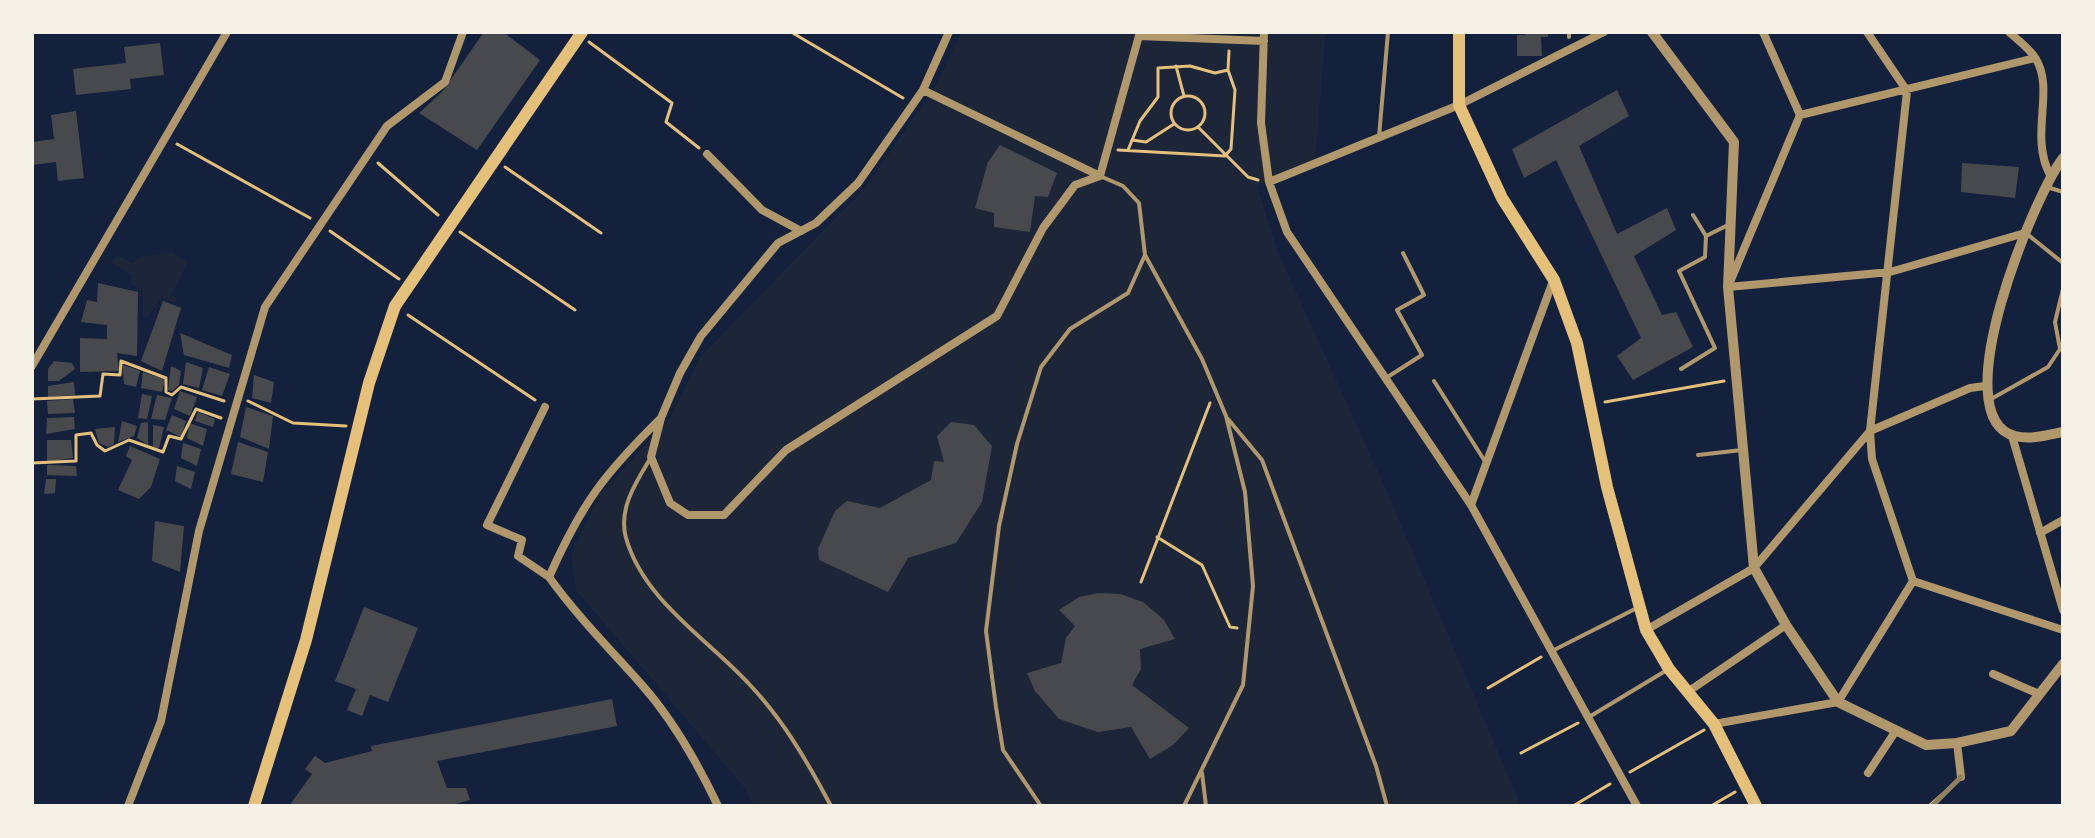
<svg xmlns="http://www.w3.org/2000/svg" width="2095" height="838" font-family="'Open Sans',sans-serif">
<rect width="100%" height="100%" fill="#14213d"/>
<path fill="#1d2539" d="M961,32H1326L1315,159L1257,186L1277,250L1385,487L1521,806H754L744,787L576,590L571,555L600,494L670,418L701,356L863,190L935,88Z
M172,252L188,262L171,295L177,298L176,303L162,298L147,318L143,316V291L131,284L132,275L111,262L117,255L132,263L141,257Z"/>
<path fill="#48494c" d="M484,32H503L540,60L477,150L419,113L442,92Z
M1525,32H1548V37H1541L1542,56H1517V35H1525Z
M160,43L164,75L130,79L131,89L76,95L73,69L126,63L124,47Z
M1617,90L1629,116L1579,146L1617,234L1667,208L1676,230L1634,256L1662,315L1676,312L1693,347L1633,380L1617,356L1641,338L1556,160L1524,178L1512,149Z
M76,111L84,178L58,181L56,162L32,165V142L54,139L51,115Z
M1000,145L1057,173L1048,197L1035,196L1030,232L994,227V213L975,208L988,162Z
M1962,163L2019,167L2015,198L1961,192Z
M98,283L138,292L137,356L117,353L119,371L80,372V338L107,339V325L81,322L87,300L97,302Z
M163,301L181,308L162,371L141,361Z
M180,333L232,355L229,368L184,355Z
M54,361L72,363L75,369L59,381H48V369Z
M186,362L203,368L199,388L183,384Z
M122,364L140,371L136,387L124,384Z
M171,366L181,371L179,385L172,391L168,390Z
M209,367L230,374L222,396L202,390Z
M143,372L165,379L162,392L141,388Z
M254,375L274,382L271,403L252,398Z
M74,382L75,395L48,397V386Z
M180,391L197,397L190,416L174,409Z
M142,394L152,396L147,419L138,418Z
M157,395L172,398L165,420L151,419Z
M73,399L75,413L48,414L47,401Z
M246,407L273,416L269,449L240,437Z
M198,412L215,419L213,427L195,421Z
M172,415L186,421L181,437L166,430Z
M74,417L75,429L46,434L47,418Z
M122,421L137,426L134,436L118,442Z
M148,422V445L137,438L141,423Z
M951,422L974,425L992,446L982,502L956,543L908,558L888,592L819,560L818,549L835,511L847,501L880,508L931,480L934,461L944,462L937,436Z
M189,423L207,429L203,446L187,438Z
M153,425L164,427L159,448L153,447Z
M115,427L114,444L109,447L99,443L95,429Z
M47,440H71L73,458L47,462Z
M238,442L268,452L263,482L231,474Z
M183,443L201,449L197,466L181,458Z
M130,446L160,459L151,487L139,499L118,490L132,460L126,456Z
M47,465L76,466L77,476L47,475Z
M177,466L195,472L191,489L175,481Z
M46,479H56L55,493L44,494Z
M155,521L184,526L180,572L152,561Z
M1098,593L1120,594L1143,602L1164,620L1175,639L1140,649L1141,669L1132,685L1189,728L1173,745L1150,759L1131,727L1098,732L1059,719L1035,691L1027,673L1061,663L1066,638L1075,626L1059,610L1079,597Z
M364,607L418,628L388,702L370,695L362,716L347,710L356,689L335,681Z
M612,699L617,726L437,761L447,788H466L470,800L448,806H289L312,774L305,769L315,756L325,763L372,751L371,746Z"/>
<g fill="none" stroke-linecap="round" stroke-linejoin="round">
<path stroke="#e5c07b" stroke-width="3" d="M791,32L903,98
M589,42L672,103L666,122L699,148
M1176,66L1184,96
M1171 113a17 17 0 1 1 34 0a17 17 0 1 1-34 0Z
M1198,127L1248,177L1258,180
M1132,140L1146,142L1174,124
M177,144L310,218
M1118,150L1225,156L1231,149L1235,90L1228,70L1229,51
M1128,150L1140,121L1158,97V68L1190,66L1215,73L1228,70
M378,163L438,215
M505,167L601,233
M330,231L399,279
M460,232L575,310
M408,315L535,400
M32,399L100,396L103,374L120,375L121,361L166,378V392L172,395L181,387L224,401
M248,401L293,423L346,426
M1605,402L1724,381
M32,463L76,461V435L91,433L97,445L105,451L129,440L163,452L169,436L181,439L196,409L221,418
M1157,537L1202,565L1230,627L1237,628
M1141,582L1210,403
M1488,688L1541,657
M1521,753L1578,723
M1630,772L1704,730
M1573,806L1610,784
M1711,806L1735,792
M1929,806L1953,785"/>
<path stroke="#b1986c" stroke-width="4" d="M1569,32V37
M1379,137L1388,32
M1100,176L1123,186L1139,203L1145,255L1202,359L1226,416L1245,492L1253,586L1243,685L1184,806
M2047,187L2063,192
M2027,234L2063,263
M1706,236L1728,225
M1681,369L1715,348L1679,271L1705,257L1706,236L1693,215
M1386,378L1422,355L1397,310L1424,295L1403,253
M1434,381L1486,463
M1991,399L2048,367L2060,349L2055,322L2063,289
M1228,419L1262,460L1376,766L1387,806
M1698,455L1742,450
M650,459C636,482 618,509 626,538C644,601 708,639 750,685C784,721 808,763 831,806
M1552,651L1637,608
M1589,717L1667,670
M1202,773L1206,806
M1041,806L1003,750L996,707L986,631L999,526L1017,444L1041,367L1070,329L1128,293L1145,255"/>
<path stroke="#b1986c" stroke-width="8" d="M949,32L923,90L858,183L816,223L778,243L701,336L680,373L661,418L651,457L670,503L688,515H724L786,450L997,316L1043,228L1075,185L1100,176L1140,32
M1264,32L1261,123L1269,182L1287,232L1471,505L1637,806
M1763,32L1800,115L1728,287L1890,272L2025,233
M1867,32L1907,91L1870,431L1872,459L1913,581L2063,630
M2009,32C2018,40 2030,49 2036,59C2055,91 2029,135 2050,175
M1139,36L1264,41
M923,90L1100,176
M1800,115L2035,58
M707,154L762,210L801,231
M1269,182L1459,105L1604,32
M32,366L227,32
M545,407L487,525L522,540L518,556L549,577
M661,418C604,474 582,503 549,577C577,616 610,649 642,685C673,720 698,764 718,806
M2012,436L2063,610
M1471,505L1553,281
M2040,533L2063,520
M1646,630L1754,568L1870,431L1970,388L1985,386
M1993,674L2039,694
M1689,691L1786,625
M1714,724L1838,702L1913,581
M1957,743L1961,777
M1868,773L1895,732
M128,806L161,721L199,531L265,307L387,126L445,82L463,32"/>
<path stroke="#b1986c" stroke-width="10" d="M1652,32L1734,142L1728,287L1754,568L1786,625L1838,702L1926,745L1957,743L2011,731L2063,664
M2063,158C2034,196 1942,417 2015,436C2031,440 2048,435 2063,432"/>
<path stroke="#e5c07b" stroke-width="12" d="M1459,32V105L1502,198L1554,280L1577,343L1607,487L1646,630L1669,669L1714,724L1756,806
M254,806L306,640L369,383L395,306L582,32"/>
<path stroke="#918062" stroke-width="5" d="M1932,806L1961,777"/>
</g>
<rect width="2095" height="838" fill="none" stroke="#f6f1e7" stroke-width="68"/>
</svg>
